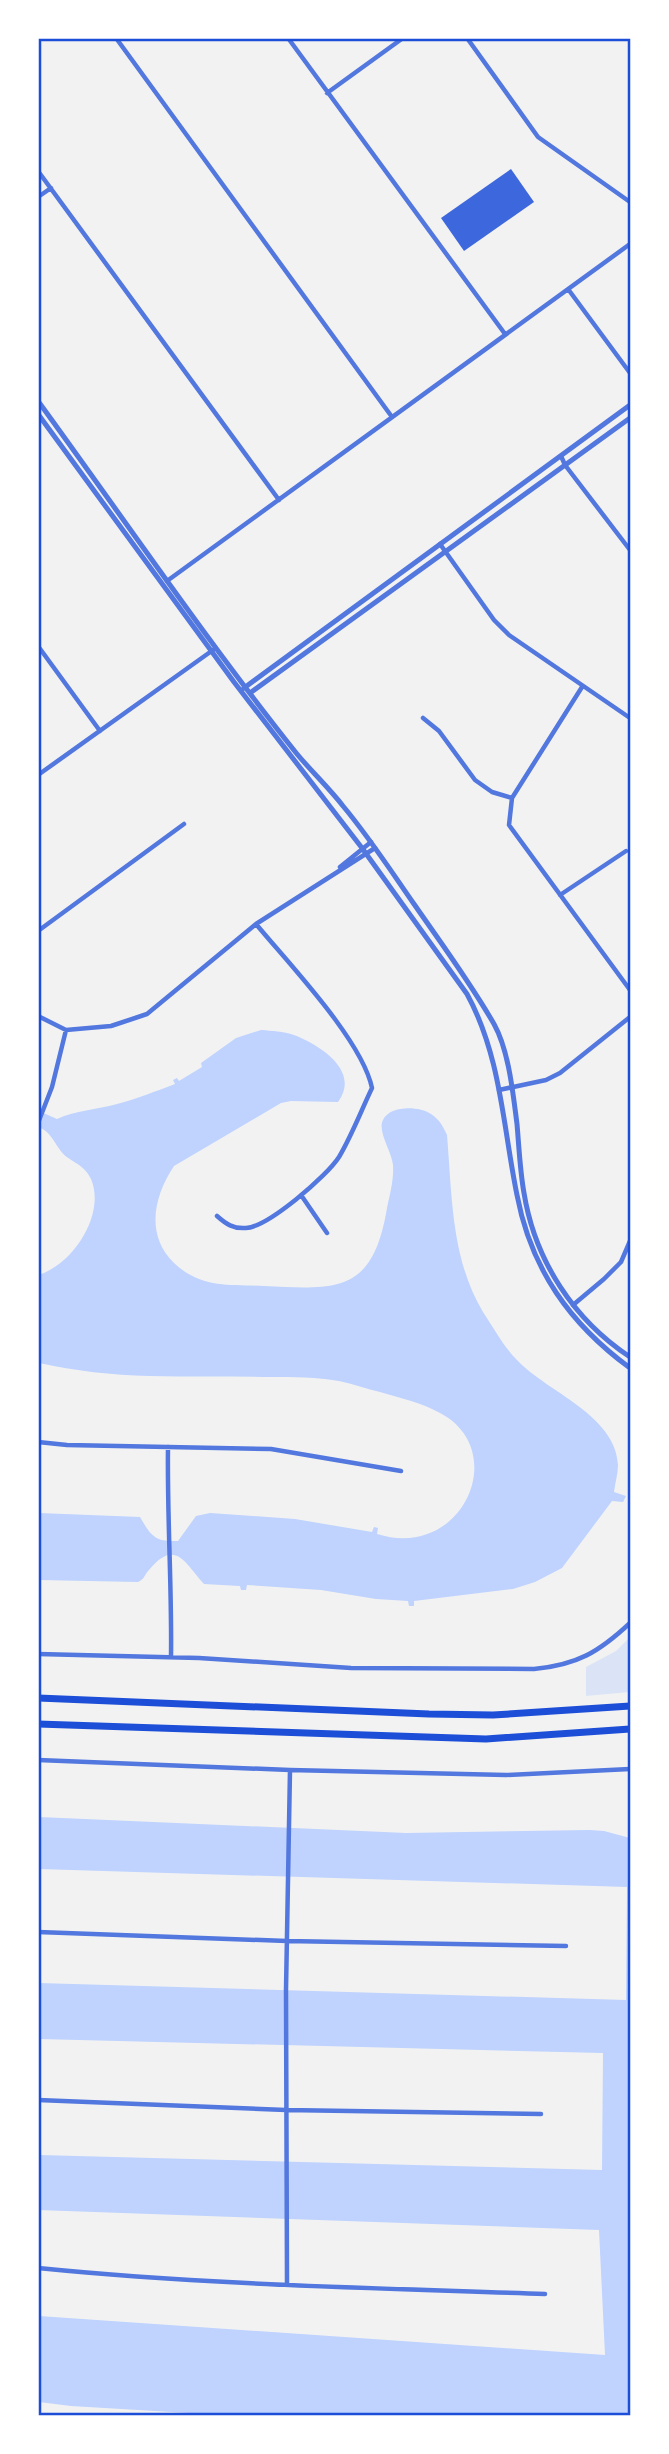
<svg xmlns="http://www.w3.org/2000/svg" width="669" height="2454" font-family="Roboto,sans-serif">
<rect width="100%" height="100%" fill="#f2f2f2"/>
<path fill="#dbe4f7" d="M630,1637V1692L586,1696V1667L616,1651Z"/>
<path fill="#bfd3fe" d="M261,1030C272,1031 283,1031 294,1035C320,1045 361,1071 338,1102L291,1101L281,1103L174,1166C154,1196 145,1235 174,1263C202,1289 229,1284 264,1286C339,1290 373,1292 387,1208C390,1194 394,1179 393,1165C392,1152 377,1131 383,1120C390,1105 419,1106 431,1114C439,1119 443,1126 447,1135C452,1194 451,1259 483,1312C493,1327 504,1347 517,1360C547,1392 616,1415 618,1465C618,1474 615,1483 614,1492L626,1496L623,1502L612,1501L562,1568L535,1582L513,1589L414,1601V1606H409L408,1601L376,1599L321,1590L247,1585L246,1590H241L240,1586L204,1584C186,1565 176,1537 149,1570C144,1575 145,1579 138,1582L39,1580V1513L140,1517C151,1536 155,1542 178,1541L196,1516L210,1513L295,1519L372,1532L374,1527L378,1528L377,1534C463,1561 511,1450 440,1413C422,1403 401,1398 380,1392C367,1389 353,1384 339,1381C317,1377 293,1377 271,1377C230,1376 189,1377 149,1376C112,1375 75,1371 39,1363L38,1275C73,1265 106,1214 91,1179C83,1162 68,1162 60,1150C52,1139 51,1133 39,1127V1111L57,1119C76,1110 96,1110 117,1104C137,1099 156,1091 175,1084L173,1080L177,1078L179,1081L202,1067L201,1063L236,1038Z
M39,1817L406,1833L590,1830L604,1831L630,1838V2415L239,2416L71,2406L39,2402V2316L605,2355L599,2230L38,2210L39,2155L602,2170L603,2053L39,2039L38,1983L626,2000L627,1887L39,1869Z"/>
<path fill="#3d67dc" d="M511,169L534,202L464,251L441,218Z"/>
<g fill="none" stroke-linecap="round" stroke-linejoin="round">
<path stroke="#5277de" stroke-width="4.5" d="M116,38L392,417
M288,38L505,334
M467,38L538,137L630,202
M327,93L403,38
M38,171L279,500
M38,197L51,188
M568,289L630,373
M561,456L565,465L630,550
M440,544L494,620L509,635L630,718
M167,581L630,244
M38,646L100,731
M582,687L512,798L509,825L630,990
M423,718L439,731L475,780L492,792L512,798
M38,775L213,650
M340,867L371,842
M560,895L626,851
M38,931L184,824
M38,1016L66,1030L111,1026L147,1014L256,924L375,848
M499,1090L546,1080L560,1073L630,1017
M38,1123L52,1087L66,1030
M301,1195L327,1233
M217,1216C226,1224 233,1229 246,1228C268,1227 327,1176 339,1157C352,1135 361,1111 372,1088C362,1040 289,964 256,924
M573,1305L604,1279L621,1262L630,1241
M38,1442L67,1445L271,1449L401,1471
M168,1447C167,1517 172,1587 171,1657
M38,1654L199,1658L351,1668L534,1669C577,1665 599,1652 630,1623
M38,1760L290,1770L506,1775L630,1769
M38,1932L287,1941L566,1946
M38,2100L286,2110L541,2114
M38,2268C207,2285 376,2288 545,2294
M287,2285L286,1990L290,1770"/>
<path stroke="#5277de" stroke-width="5" d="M38,401C124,519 206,640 297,754C312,772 329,788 343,806C369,837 391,871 414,904C441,943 470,982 494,1024C509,1051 513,1094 517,1124C519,1147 520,1171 524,1193C535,1261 574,1320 630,1357
M38,414L234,682L362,848L467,994C501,1056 503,1127 517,1195C531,1269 570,1324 630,1368
M244,688L630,405
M250,693L630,418"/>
<path stroke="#1d4ed8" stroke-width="7" d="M38,1698L429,1714L493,1715L630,1706
M38,1724L486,1739L630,1729"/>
</g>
<rect width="669" height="2454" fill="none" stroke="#ffffff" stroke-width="80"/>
<rect x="40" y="40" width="589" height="2374" fill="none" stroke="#1d4ed8" stroke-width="2.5"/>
</svg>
